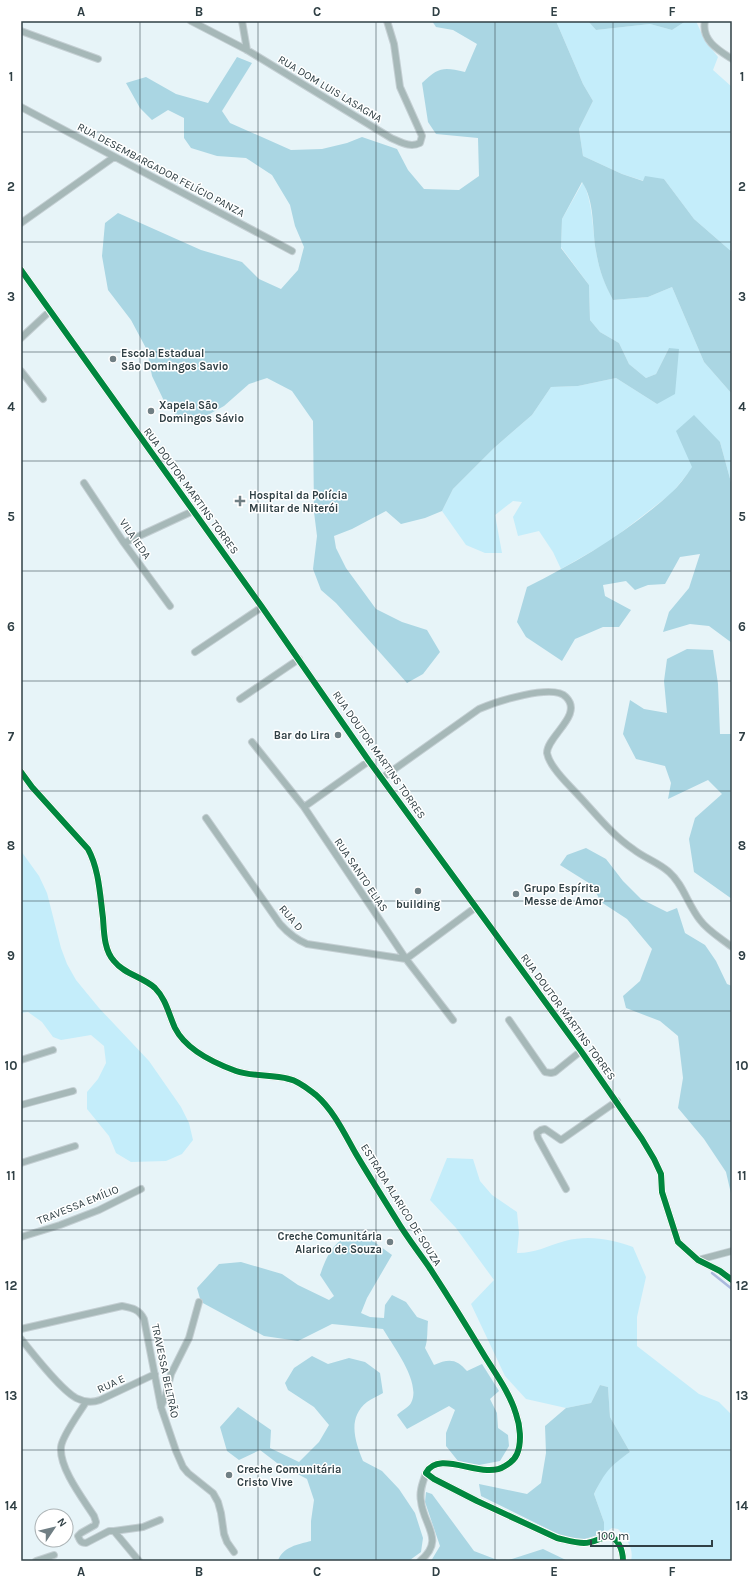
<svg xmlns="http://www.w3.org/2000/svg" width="753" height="1582" font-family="Karla,sans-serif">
<rect width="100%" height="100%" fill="#e7f4f8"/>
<path fill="#c4edfa" d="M556,21H588L596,30L650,24L672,30L686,21H696L704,39L718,57L713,70L732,87V252L694,219L664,179L644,181L622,174L583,156L579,129L593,101L583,84Z
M583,182C593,203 592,227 596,251C599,270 604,282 613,300L648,297L672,287L704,362L732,394V486L720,442L677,431L693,467L672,493L610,541L561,569L553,552L539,531L518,536L513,517L522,502L513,501L495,515L502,553H485L466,545L442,511L453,489L494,448L532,415L551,387L578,386L616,378L657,404L669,348L656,374L646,378L629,364L619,343L600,332L590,320L589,285L561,247L562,219Z
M21,851L39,876L47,893L61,948L67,964L76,980L99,1008L149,1061L181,1107L189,1123L193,1140L182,1154L166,1161L131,1162L116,1153L109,1136L87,1109V1092L98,1079L106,1063L104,1046L91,1035L61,1040L53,1037L42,1022L28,1012L21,1013Z
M447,1158L473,1159L480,1181L492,1195L517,1212L519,1233L517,1253C537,1253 546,1246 565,1241C589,1235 610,1239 633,1247L646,1277L637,1317V1346L699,1394L719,1402L732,1415V1561H631C634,1548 627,1539 618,1529L612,1528L604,1533V1522L594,1494L604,1474L618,1460L630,1452L610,1417L608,1387L600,1385L591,1403L566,1408L526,1399L505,1376L471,1304L494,1280L456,1228L430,1200Z"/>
<path fill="#aad6e3" d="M432,21H556L583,84L593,101L579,129L583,156L622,174L643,181L645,176L664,179L694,219L732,252V394L704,362L672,287L648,297L613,300C604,283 599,270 596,251C592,229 595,201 582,182L562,219L561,248L589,285L590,320L600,332L619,343L629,364L646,378L656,374L669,348L679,349L675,394L657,404L616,378L578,386L551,387L532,415L494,448L453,489L442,511L425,518L401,524L386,511L352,529L334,536L336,548L346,568L376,609L402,622L427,630L440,652L423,674L407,683L336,603L321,590L313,569L317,536L314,512L313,421L292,391L267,378L249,384L224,406L197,421L182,422L166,405L152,376L147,350L131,320L108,290L102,256L105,223L118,213L201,250L242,262L259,279L281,289L298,270L304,247L295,226L290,205L272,175L246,158L217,156L191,148L184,138V118L168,110L152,120L140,108L126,83L146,77L176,94L208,103L237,57L252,63L222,111L230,123L291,150L322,149L347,143L362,137L397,149L408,170L424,189L459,190L479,176L478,138L436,134L428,122L422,83C439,67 443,67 465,72L477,44L453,30L436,27Z
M588,21H686L672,30L650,24L596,30Z
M694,415L720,442L732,486V643L709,626L690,624L663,632L669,612L689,588L700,554L680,557L665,584L648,585L635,590L626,581L603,585L605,596L631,610L619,627H603L575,639L562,661L526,637L517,622L527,587C579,561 628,532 671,493C679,486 686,476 692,467L676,431Z
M687,649L713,650L718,684L720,734H732V899L694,872L689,839L695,818L722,794L708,780L668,799L671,783L665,766L636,759L623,734L630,700L644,709L667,713L664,681L667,659Z
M586,848L606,859L623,881L641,899L667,912L677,908L685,933L705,945L716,961L727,984L732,986V1198L726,1172L704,1139L678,1108L683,1078L678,1036L660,1021L626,1008L623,996L640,981L652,949L627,919L601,902L592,885L560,865L567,855Z
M358,1230L392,1255L367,1298L361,1313L370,1317L384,1318L385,1305L392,1295L406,1302L417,1317L428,1321C427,1330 428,1340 425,1348L434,1365C449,1358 457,1359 467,1371L482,1364L499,1391L490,1399L497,1413L498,1428L508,1435L509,1446L500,1461L479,1465L458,1461L446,1446V1433L455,1410L449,1406L407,1429L397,1415C401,1411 409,1407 411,1403C422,1383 393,1346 383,1329L332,1324L298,1341L264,1336L201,1302L197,1288L219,1264L241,1262L282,1274L298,1285L329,1300L334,1296L320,1275C329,1250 334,1242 358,1230Z
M312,1356L328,1364L349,1358L365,1362L380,1373L383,1393C378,1396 371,1399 367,1402C347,1418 355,1441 363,1461L382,1471L399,1489L415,1513L423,1538L421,1552L410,1560L278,1561C282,1547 299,1544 311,1541V1521L314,1500L307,1479L277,1463L260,1450L239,1460L227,1451L220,1427L238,1407L271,1430L270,1448L299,1462L319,1442L329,1425L314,1407L288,1390L285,1383L294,1368Z
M600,1385L608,1387L610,1417L630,1452C610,1466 605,1472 594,1494L604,1522V1533L585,1539L566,1538L481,1496L479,1484L527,1494L541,1483L546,1453L545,1426L566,1408L591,1403Z
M426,1492L432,1494L474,1551L500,1561H431L440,1546L425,1502Z
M543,1549L568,1561H506Z"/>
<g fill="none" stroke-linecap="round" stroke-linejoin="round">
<path stroke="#abb9dd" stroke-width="2.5" d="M712,1273L732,1289"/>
<g stroke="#c4cfd3" stroke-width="8">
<path id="minor" d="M191,21L247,50L391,138C401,142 410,148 420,143L422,136L400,87L394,44L387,21
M242,21L247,50
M705,21C701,40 718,50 732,59
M21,31L98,59
M21,107L292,251
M21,223L114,157
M21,270L262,607L369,761L581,1051L642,1139L654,1159L661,1174L662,1192L678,1242L698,1260L720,1271L732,1280
M21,338L50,311
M21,371L43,399
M84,483L124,543L170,606
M124,543L193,511
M195,652L262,607
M240,699L299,659
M252,742L304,807L406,959L453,1020
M21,772L32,787L88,849C99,869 100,895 103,918C104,932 104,950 114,961C124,974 143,977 155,988C166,999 169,1015 175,1028C186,1050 214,1063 236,1071C253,1077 272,1074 289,1079C299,1081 308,1089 316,1095C334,1111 344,1133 356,1154C369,1176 383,1198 396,1219C406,1236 418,1251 429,1267C448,1296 466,1325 484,1355C495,1373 510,1393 516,1414C520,1425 522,1442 517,1454C515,1459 510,1463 505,1466C483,1481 439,1448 426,1473L434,1479L477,1501L557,1538C566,1540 575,1543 584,1543C592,1543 598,1539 605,1537C618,1534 623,1551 623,1561
M382,778L479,709C495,702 553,683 566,697C584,715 547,736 547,753C548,758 552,765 555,769C562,779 571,787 579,796C596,814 612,835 633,849C644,858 658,862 669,872C683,884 688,905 700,920C708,931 722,939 732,947
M304,807L369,761
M206,818L280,924C288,933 295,939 307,944L406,959L476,907
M509,1020L545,1072L551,1073L555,1072L581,1051
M21,1060L53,1050
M21,1105L73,1091
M21,1163L75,1146
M566,1189L538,1138L537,1133L541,1130L545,1129L561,1140L617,1101
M21,1237L60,1225L99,1210L141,1189
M698,1260L732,1251
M21,1329L122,1306C132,1308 139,1309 144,1319L161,1407L176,1451L183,1467L188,1473L213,1493L218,1502L221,1513L224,1534L227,1542L234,1552
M21,1339C34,1355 60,1389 76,1398C84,1402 92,1403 100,1400L155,1374
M86,1402C80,1412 62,1436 61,1447C59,1468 83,1499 94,1516L96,1522L95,1525L81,1533L78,1536C80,1541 81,1543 86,1543L109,1531H114L139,1561
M161,1407L166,1394L171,1374L189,1338L199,1302
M114,1531L143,1527L160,1520
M36,1561L54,1555
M420,1561C446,1540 423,1525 421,1501C419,1491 423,1482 426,1473"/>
</g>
<use href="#minor" stroke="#a6b8b8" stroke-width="6"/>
<g stroke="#fff" stroke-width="8">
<path id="cycleway" d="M21,270L262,607L369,761L581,1051L642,1139L654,1159L661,1174L662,1192L678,1242L698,1260L720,1271L732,1280
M21,772L32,787L88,849C99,869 100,895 103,918C104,932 104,950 114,961C124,974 143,977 155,988C166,999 169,1015 175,1028C186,1050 214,1063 236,1071C253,1077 272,1074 289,1079C299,1081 308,1089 316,1095C334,1111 344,1133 356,1154C369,1176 383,1198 396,1219C406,1236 418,1251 429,1267C448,1296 466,1325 484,1355C495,1373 510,1393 516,1414C520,1425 522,1442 517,1454C515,1459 510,1463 505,1466C483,1481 439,1448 426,1473L434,1479L477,1501L557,1538C566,1540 575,1543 584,1543C592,1543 598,1539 605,1537C618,1534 623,1551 623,1561"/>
</g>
<use href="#cycleway" stroke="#00873e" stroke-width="6"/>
</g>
<path fill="none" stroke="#304045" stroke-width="1" stroke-opacity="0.55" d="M140,21V1561M258,21V1561M376,21V1561M495,21V1561M613,21V1561M21,132H732M21,242H732M21,352H732M21,461H732M21,571H732M21,681H732M21,791H732M21,901H732M21,1011H732M21,1121H732M21,1230H732M21,1340H732M21,1450H732"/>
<g fill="#707f84" stroke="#fff" stroke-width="1.5">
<circle cx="113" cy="359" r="4"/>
<circle cx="151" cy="411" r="4"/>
<path d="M238 495h4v4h4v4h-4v4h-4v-4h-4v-4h4z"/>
<circle cx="338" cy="735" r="4"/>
<circle cx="418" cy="891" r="4"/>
<circle cx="516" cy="894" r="4"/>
<circle cx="390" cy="1242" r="4"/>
<circle cx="229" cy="1475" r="4"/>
</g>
<g text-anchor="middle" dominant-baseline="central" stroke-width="3" stroke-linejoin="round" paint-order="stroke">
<g font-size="11" fill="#304045" stroke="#fff">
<text transform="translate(330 89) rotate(31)">RUA DOM LUIS LASAGNA</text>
<text transform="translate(161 170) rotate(28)">RUA DESEMBARGADOR FELÍCIO PANZA</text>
<text transform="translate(191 491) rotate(54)">RUA DOUTOR MARTINS TORRES</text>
<text transform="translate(135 539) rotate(55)">VILA IEDA</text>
<text transform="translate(379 755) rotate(55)">RUA DOUTOR MARTINS TORRES</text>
<text transform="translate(361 875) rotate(56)">RUA SANTO ELIAS</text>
<text transform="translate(291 918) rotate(49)">RUA D</text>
<text transform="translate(568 1017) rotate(54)">RUA DOUTOR MARTINS TORRES</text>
<text transform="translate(78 1205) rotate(-22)">TRAVESSA EMÍLIO</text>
<text transform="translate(401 1205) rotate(58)">ESTRADA ALARICO DE SOUZA</text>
<text transform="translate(165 1371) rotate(78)">TRAVESSA BELTRÃO</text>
<text transform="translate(111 1384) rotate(-25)">RUA E</text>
</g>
<g font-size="11" font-weight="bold" fill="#304045" stroke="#fff" text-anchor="start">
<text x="121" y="353">Escola Estadual<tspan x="121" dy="13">São Domingos Savio</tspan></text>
<text x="159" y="405">Xapela São<tspan x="159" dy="13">Domingos Sávio</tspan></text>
<text x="249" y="495">Hospital da Polícia<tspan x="249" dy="13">Militar de Niterói</tspan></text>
<text x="330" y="735" text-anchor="end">Bar do Lira</text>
<text x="524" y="888">Grupo Espírita<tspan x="524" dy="13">Messe de Amor</tspan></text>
<text x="418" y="904" text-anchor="middle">building</text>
<text x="382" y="1236" text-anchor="end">Creche Comunitária<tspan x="382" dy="13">Alarico de Souza</tspan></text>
<text x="237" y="1469">Creche Comunitária<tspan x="237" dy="13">Cristo Vive</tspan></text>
</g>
</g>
<rect width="753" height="1582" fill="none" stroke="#ffffff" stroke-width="44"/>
<g transform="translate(54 1528) rotate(55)"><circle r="19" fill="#ffffff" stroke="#acb3b5"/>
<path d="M0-3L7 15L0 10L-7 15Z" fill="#707f84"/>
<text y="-6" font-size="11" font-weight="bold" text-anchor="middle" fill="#304045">N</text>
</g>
<path d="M591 1540v6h121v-6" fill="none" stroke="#304045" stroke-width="2"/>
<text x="597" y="1540" font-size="12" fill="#304045" stroke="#ffffff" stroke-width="3" paint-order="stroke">100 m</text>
<rect x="22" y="22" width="709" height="1538" fill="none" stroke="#304045" stroke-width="1.5"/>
<g font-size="13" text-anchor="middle" font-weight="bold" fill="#304045">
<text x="81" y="16">A</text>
<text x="199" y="16">B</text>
<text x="317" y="16">C</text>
<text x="436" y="16">D</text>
<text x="554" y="16">E</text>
<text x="672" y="16">F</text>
<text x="11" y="81">1</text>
<text x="742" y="81">1</text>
<text x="11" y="191">2</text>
<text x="742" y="191">2</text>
<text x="11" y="301">3</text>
<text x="742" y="301">3</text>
<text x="11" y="411">4</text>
<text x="742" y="411">4</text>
<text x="11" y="521">5</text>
<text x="742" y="521">5</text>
<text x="11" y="631">6</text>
<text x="742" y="631">6</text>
<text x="11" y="741">7</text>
<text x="742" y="741">7</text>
<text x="11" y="850">8</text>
<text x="742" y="850">8</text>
<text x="11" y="960">9</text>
<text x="742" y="960">9</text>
<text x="11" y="1070">10</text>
<text x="742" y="1070">10</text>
<text x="11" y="1180">11</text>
<text x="742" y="1180">11</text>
<text x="11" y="1290">12</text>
<text x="742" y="1290">12</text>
<text x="11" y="1400">13</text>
<text x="742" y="1400">13</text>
<text x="11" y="1510">14</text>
<text x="742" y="1510">14</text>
<text x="81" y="1576">A</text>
<text x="199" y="1576">B</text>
<text x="317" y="1576">C</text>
<text x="436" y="1576">D</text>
<text x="554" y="1576">E</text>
<text x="672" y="1576">F</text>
</g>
</svg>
